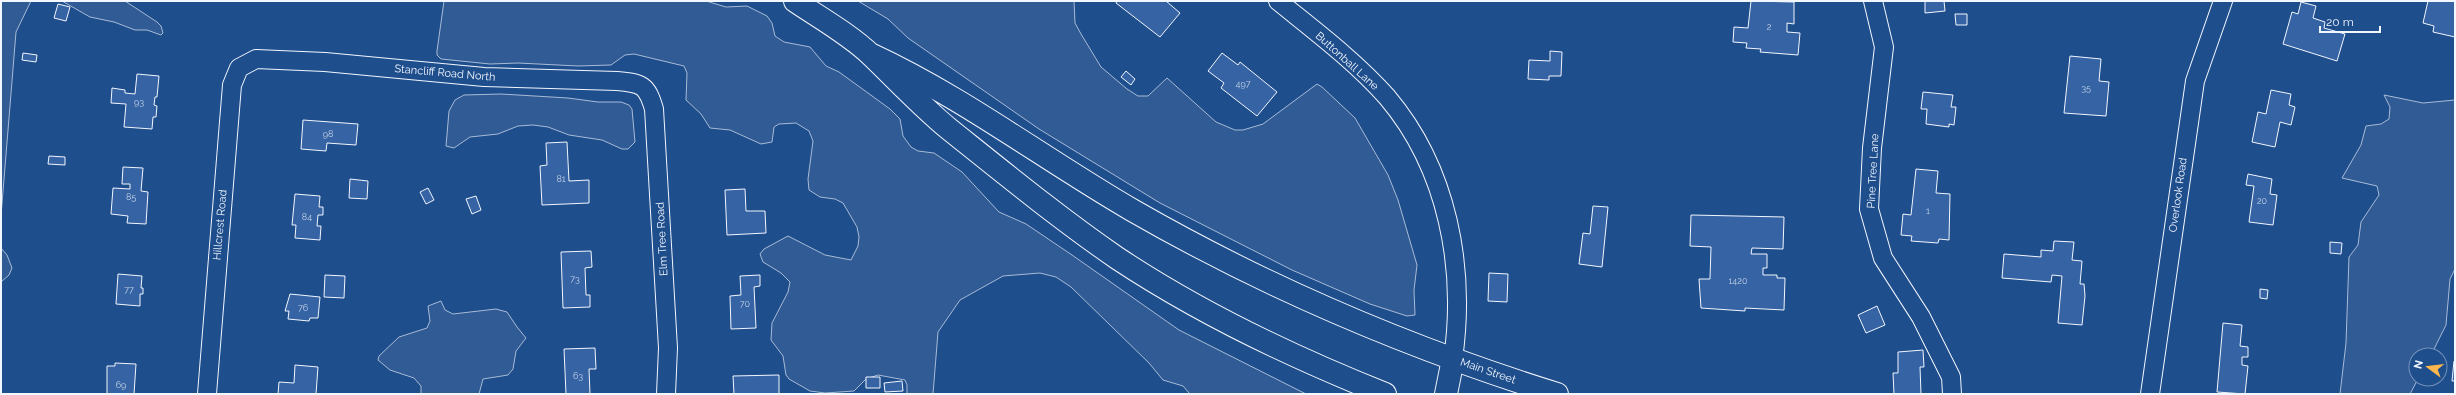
<svg xmlns="http://www.w3.org/2000/svg" width="2456" height="395" font-family="Raleway,sans-serif">
<rect width="100%" height="100%" fill="#1f4e8c"/>
<path fill="#305b95" stroke="#a8bbd7" d="M1,1H31L16,32L1,216Z
M62,1H125L157,22L161,26L163,33L161,35L147,30H135L114,22L90,17Z
M444,1H706L726,7L747,6L767,16L772,23L775,36L784,42L810,47L826,66L839,72L890,109L900,119L903,136L911,147L918,151L934,153L962,172L999,212L1026,224L1072,255L1179,330L1306,394H1190L1183,386L1163,380L1149,363L1071,287L1056,277L1040,273L1003,276L960,300L938,332L933,394H907V385L905,380L878,375L866,379L854,391L825,393L810,391L789,379L786,375L783,356L771,340L772,323L788,292L790,282L781,273L763,262L760,254L764,249L788,236L825,255L851,260L858,246L859,237L857,227L843,203L835,199L820,197L809,190L808,179L813,141L809,131L796,123L779,124L774,127L772,142L761,144L730,130L710,128L701,114L686,100L687,73L684,66L634,54L625,55L611,65L578,66L518,63L490,64L441,59L437,55V51Z
M858,1H1074L1075,23L1081,34L1101,67L1127,89L1138,96H1148L1167,78L1216,122L1235,130H1243L1263,124L1317,84L1322,87L1355,118L1388,175L1398,200L1417,265L1414,290L1415,315L1407,316L1370,304L1292,270L1160,203L1039,129L908,38L888,19Z
M501,94L568,98L598,102H621L629,105L632,109L635,142L628,149H622L602,140L569,135L548,127L533,125L518,126L498,134L470,137L454,148L446,146L449,111L455,100L464,95Z
M2384,95L2423,103L2455,100V269L2450,279L2446,325L2431,355H2416V379H2418L2410,394H2340L2346,343L2349,257L2358,245L2361,222L2379,195L2377,186L2342,178L2361,145L2366,126L2381,124L2389,119L2390,107Z
M1,248L7,255L12,268L9,275L1,282Z
M441,301L445,310L453,314L496,309L507,312L517,327L526,338L516,351L513,369L508,375L483,379L479,394H421V386L414,378L390,370L378,360L379,356L399,337L427,328L430,321L428,306Z"/>
<path fill="#3563a3" stroke="#f2f6ff" d="M1117,1H1166L1180,13L1160,37L1116,3Z
M1751,1L1794,2V24L1787,23V32L1800,33L1798,55L1760,52L1761,49L1746,48L1747,43L1733,42L1734,27L1748,28Z
M1925,1H1944L1945,11L1925,13Z
M2428,1H2455V37L2433,32L2434,26L2423,23Z
M2301,2L2316,6L2313,18L2325,22L2324,28L2345,34L2337,61L2283,44L2292,12L2298,14Z
M58,4L70,7L66,21L54,18Z
M1955,14H1967V25H1956Z
M1550,51L1562,52L1561,76H1549V80L1528,79L1529,60L1550,61Z
M23,53L37,55L36,62L22,60Z
M1222,53L1238,65L1240,62L1277,92L1257,116L1221,88L1224,83L1208,71Z
M2070,56L2101,59L2099,81L2109,82L2106,116L2064,113Z
M1126,71L1135,79L1131,85L1121,77Z
M137,74L159,76L157,97H155L154,105L157,106L156,117H153L152,129L124,127L126,104L111,103L112,88L125,90V93L135,94Z
M2271,90L2291,94L2289,105L2295,107L2291,125L2280,122L2275,147L2252,142L2258,112L2266,114Z
M1923,92L1953,95L1951,107H1956L1954,125L1949,124V127L1926,124L1927,109H1921Z
M303,120L358,124L356,145L327,143L326,151L301,149Z
M567,142L569,181L589,180V203L542,205L540,166L547,165L546,143Z
M49,156L65,157V165L48,164Z
M123,167L143,168L141,191L148,192L146,224L127,223L128,216L111,214L113,188L130,189V184H122Z
M1916,169L1938,171L1936,193L1950,194L1949,240L1939,239L1938,243L1911,241L1912,236L1901,235L1903,214L1911,215Z
M2248,174L2272,179L2270,194L2277,195L2273,225L2249,222L2254,186L2246,185Z
M350,179L368,181L367,199L349,198Z
M428,188L434,200L426,204L420,192Z
M745,189L746,211H765L766,233L727,235L725,190Z
M295,194L320,196L319,207H323V215H318L317,226H321L320,240L295,238L296,225H292Z
M476,196L481,210L472,214L466,199Z
M1593,206L1608,207L1602,267L1579,264L1583,233L1590,234Z
M1691,215L1784,217L1783,249L1752,248L1751,254H1767V268H1763V275H1777V278H1785L1784,310L1745,308V311L1701,308L1699,279H1710L1711,247L1690,246Z
M2054,241L2074,242L2072,260L2082,261L2080,284H2084L2085,296L2082,325L2058,323L2062,276L2052,275L2051,282L2002,278L2004,254L2041,257V250L2053,251Z
M2330,242L2342,243L2341,254L2330,253Z
M591,251L592,267L585,268L586,295H590V307L563,308L561,252Z
M1489,273L1508,274L1507,302L1488,301Z
M118,274L142,276L141,288H143V294H140V306L116,304Z
M325,275L345,276L344,298L324,297Z
M760,275V286L754,287L756,328L731,329L730,296L741,295L740,276Z
M2260,289L2268,290L2267,299L2260,298Z
M290,294L320,297L318,318H310L309,321L288,319L289,311H285Z
M1877,306L1885,325L1866,333L1858,315Z
M2223,323L2242,325L2240,346L2248,347V357H2242V365L2248,366L2245,394L2217,392Z
M595,348L596,369H589L590,394H562H566L564,349Z
M1923,350L1924,367H1920L1921,394H1894L1893,373H1898V352Z
M2454,361H2455V381H2452Z
M115,363L136,364L134,394H107V366H115Z
M295,365L318,367L316,394H278L279,382L294,383Z
M779,375V394H734L733,376Z
M866,377H880V388H866Z
M902,381L903,391L885,392L884,383Z"/>
<g fill="none" stroke-linecap="round" stroke-linejoin="round">
<g stroke="#f2f6ff" stroke-width="20">
<path id="street" d="M1278,1C1315,31 1355,61 1387,97C1448,169 1466,268 1453,359
M1873,1L1884,47L1872,148L1869,209L1883,258L1921,317L1951,377L1952,394
M207,394L232,85L239,68L256,59L325,62L484,77L617,81C642,83 647,85 654,109L668,348L666,394
M2150,394L2195,81L2223,1"/>
</g>
<g stroke="#f2f6ff" stroke-width="24">
<path id="secondary" d="M1446,394L1453,359"/>
</g>
<g stroke="#f2f6ff" stroke-width="24">
<path id="primary" d="M795,1C820,18 849,34 871,55C897,80 921,106 949,129C1004,173 1059,218 1117,258C1200,313 1292,357 1385,394
M870,54C963,97 1044,159 1132,210C1266,287 1409,348 1557,394"/>
</g>
<use href="#street" stroke="#1f4e8c" stroke-width="18"/>
<use href="#secondary" stroke="#1f4e8c" stroke-width="22"/>
<use href="#primary" stroke="#1f4e8c" stroke-width="22"/>
</g>
<g text-anchor="middle" dominant-baseline="central" stroke-width="3" stroke-linejoin="round" paint-order="stroke">
<g font-size="9" fill="#c3d1e8">
<text x="1769" y="27">2</text>
<text x="1243" y="84">497</text>
<text x="2086" y="88">35</text>
<text x="139" y="102">93</text>
<text x="328" y="134">98</text>
<text x="561" y="179">81</text>
<text x="131" y="197">85</text>
<text x="2262" y="201">20</text>
<text x="1928" y="211">1</text>
<text x="307" y="217">84</text>
<text x="575" y="279">73</text>
<text x="1738" y="281">1420</text>
<text x="129" y="290">77</text>
<text x="745" y="304">70</text>
<text x="303" y="308">76</text>
<text x="578" y="376">63</text>
<text x="121" y="385">69</text>
</g>
<g font-size="11" fill="#f2f6ff" stroke="#1f4e8c">
<text transform="translate(1347 61) rotate(42)">Buttonball Lane</text>
<text transform="translate(445 73) rotate(5)">Stancliff Road North</text>
<text transform="translate(1873 171) rotate(-87)">Pine Tree Lane</text>
<text transform="translate(2178 195) rotate(-82)">Overlook Road</text>
<text transform="translate(220 225) rotate(-85)">Hillcrest Road</text>
<text transform="translate(662 239) rotate(-93)">Elm Tree Road</text>
<text transform="translate(1488 371) rotate(19)">Main Street</text>
</g>
</g>
<rect width="2456" height="395" fill="none" stroke="#f2f6ff" stroke-width="4"/>
<g transform="translate(2428 367) rotate(285)"><circle r="19" fill="#1f4e8c" stroke="#7391ba"/>
<path d="M0-3L7 15L0 10L-7 15Z" fill="#ffb74d"/>
<text y="-6" font-size="11" font-weight="bold" text-anchor="middle" fill="#f2f6ff">N</text>
</g>
<path d="M2320 26v6h60v-6" fill="none" stroke="#f2f6ff" stroke-width="2"/>
<text x="2326" y="26" font-size="12" fill="#f2f6ff" stroke="#1f4e8c" stroke-width="3" paint-order="stroke">20 m</text>
</svg>
